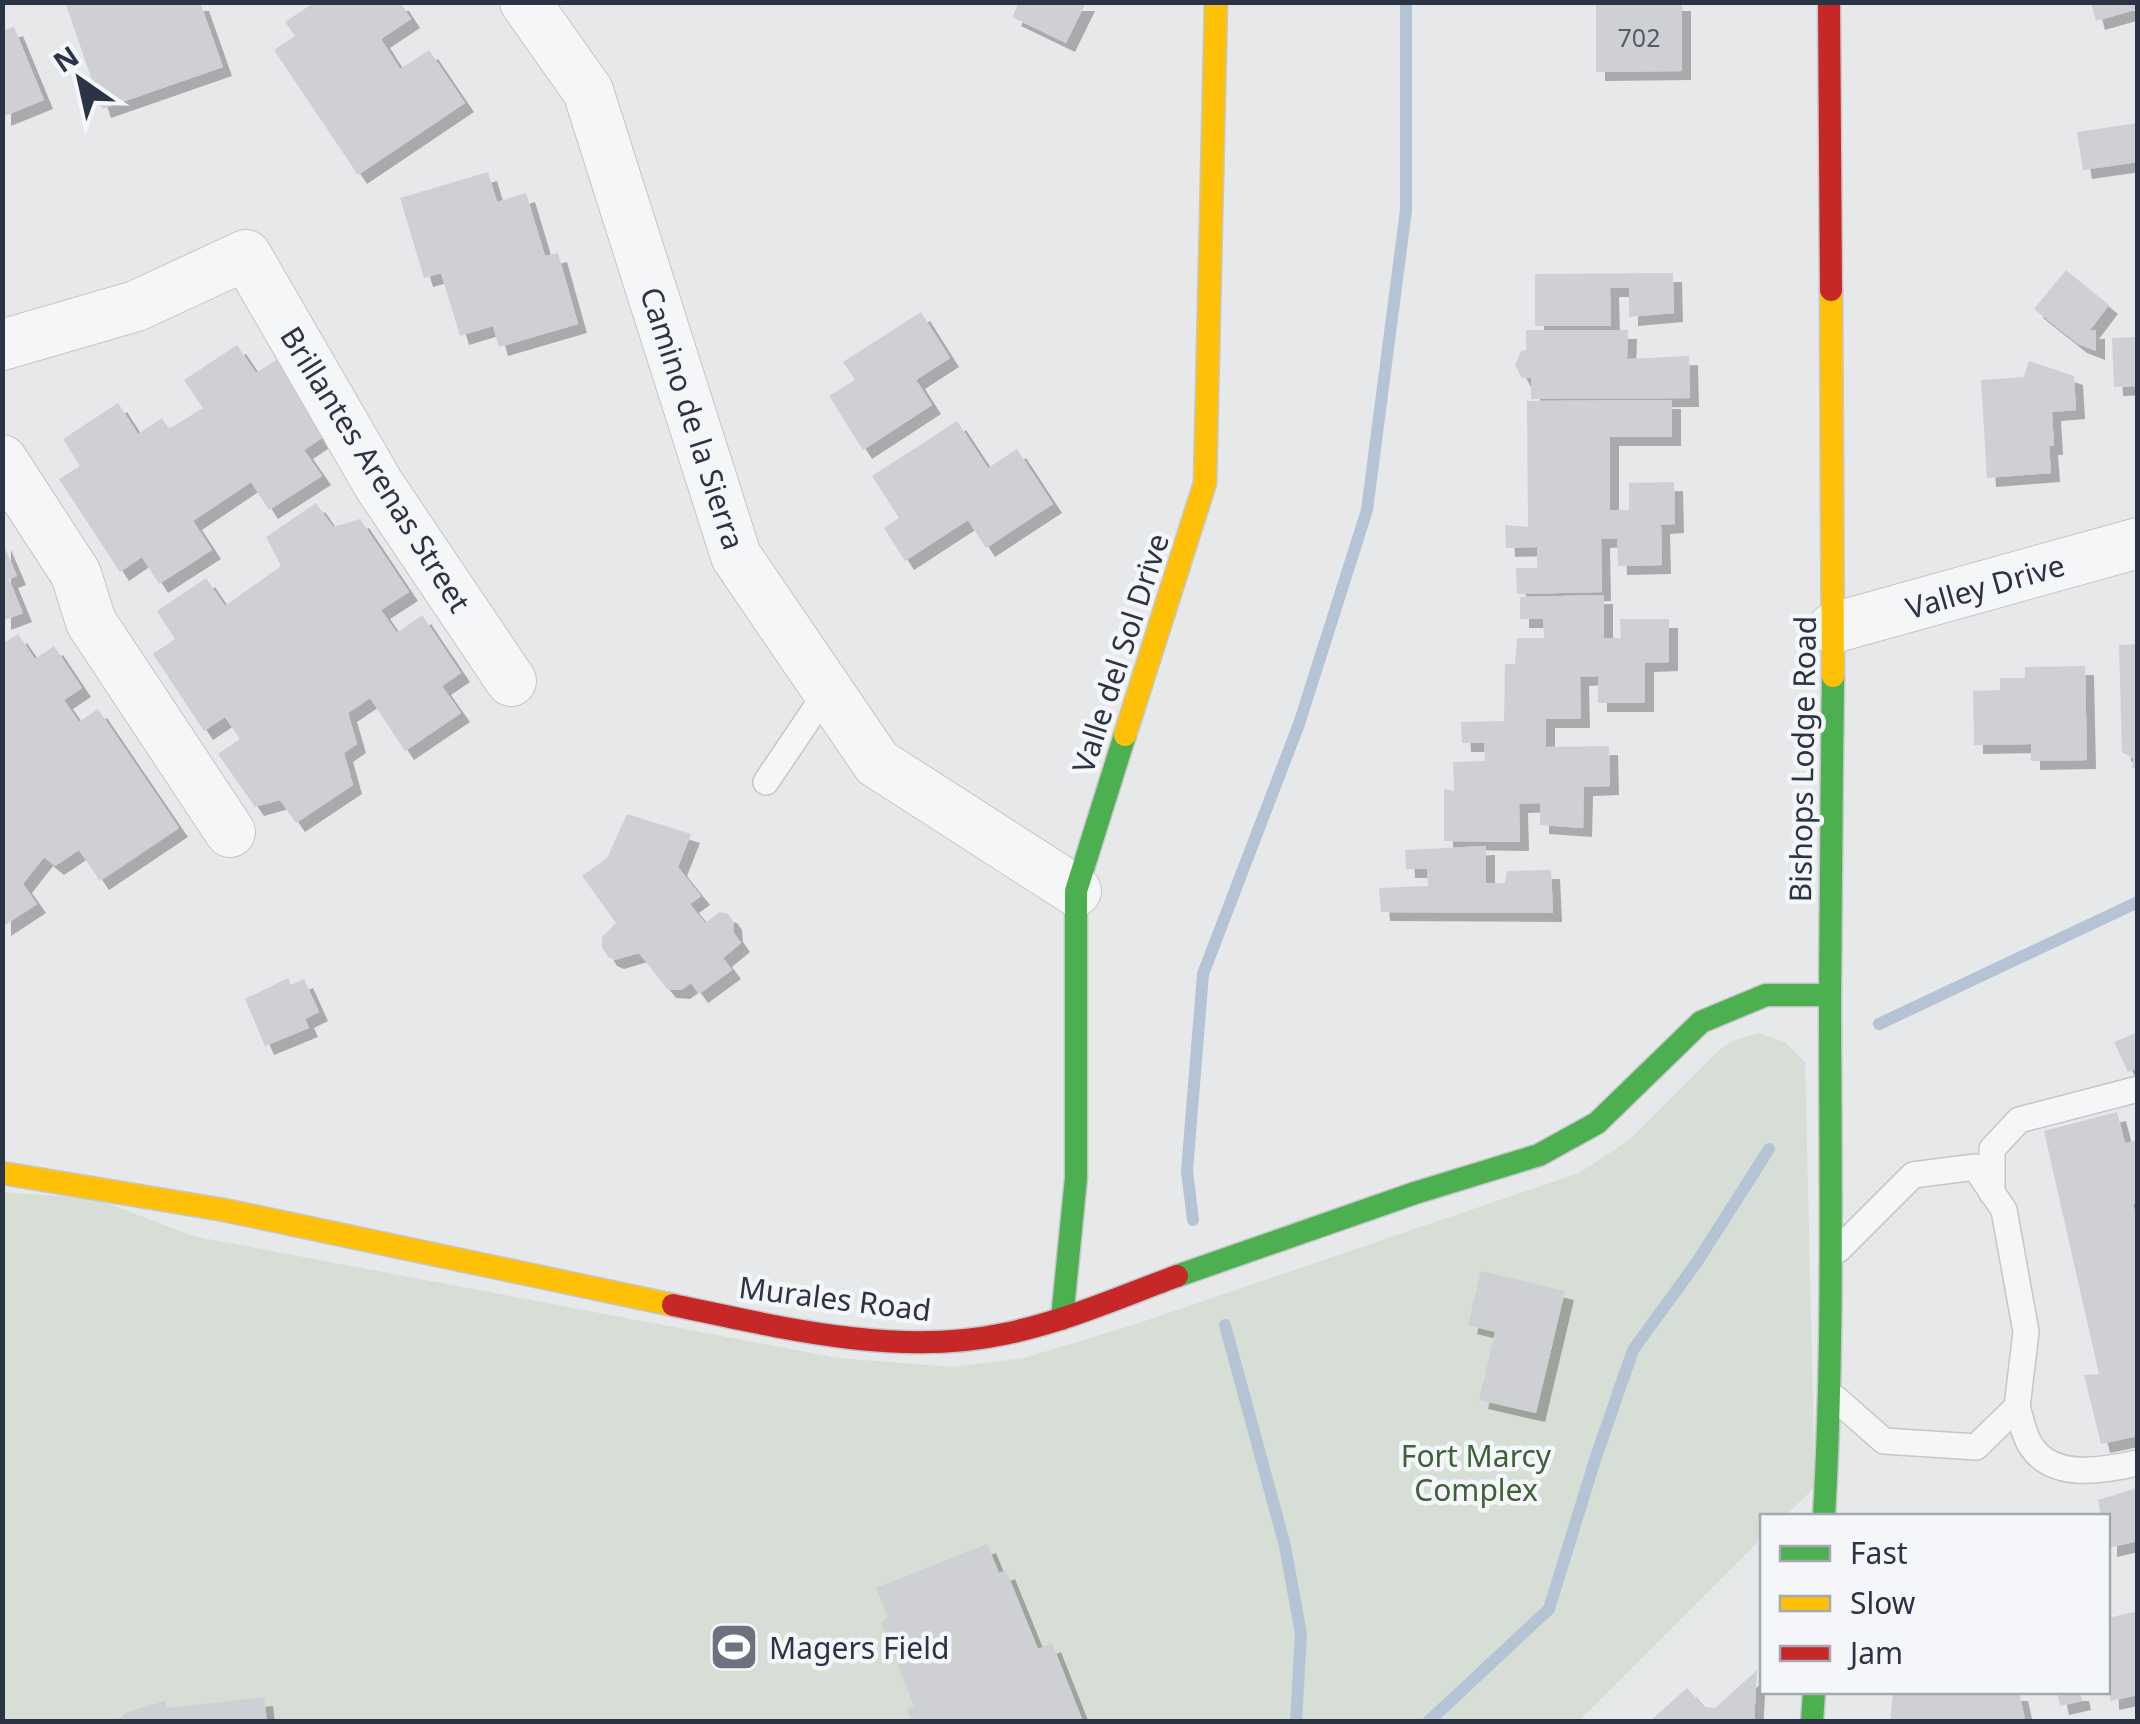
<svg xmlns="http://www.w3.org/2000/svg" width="2140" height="1724" font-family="'Noto Sans',sans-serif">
<defs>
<filter id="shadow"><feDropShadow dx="9" dy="9" stdDeviation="0" flood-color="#0004"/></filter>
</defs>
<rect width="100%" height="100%" fill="#e6e8ea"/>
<path fill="#d6ded6" d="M1759,1033L1785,1042L1805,1062L1815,1487L1785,1516H1762V1538L1579,1721L3,1722V1192L97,1199L192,1236L838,1358L952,1367L1024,1358L1136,1324L1579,1173L1628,1141L1718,1051L1732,1041Z"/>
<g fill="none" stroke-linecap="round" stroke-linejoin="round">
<path stroke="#b4c4d5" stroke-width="12" d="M1879,1024L2138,902
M1193,1220L1187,1171L1203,974L1299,724L1367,510L1406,210V2
M1225,1325L1285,1546L1301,1634L1296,1722
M1428,1722L1549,1609L1595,1460L1633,1350L1697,1262L1769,1149"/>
</g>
<path fill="#ced0d3" filter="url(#shadow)" d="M65,2H200L223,67L102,109Z
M315,2H400L411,19L381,39L400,69L429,50L465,103L358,175L274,50L295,36L285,22Z
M1019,2H1086L1066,43L1012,17Z
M1596,2H1682V71L1596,72Z
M2091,2H2138V9L2096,21Z
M14,27L44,100L2,117V31Z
M2138,123V162L2083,170L2077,132Z
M488,172L497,202L526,193L545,256L558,253L578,324L499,347L493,326L460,336L441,273L424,278L400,198Z
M2066,270L2109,305L2090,330H2096V351L2078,344L2034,309Z
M1673,273L1674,313L1629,317V288H1610L1611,326H1535V274Z
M921,312L950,358L916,380L932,405L863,450L829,396L855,380L843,362Z
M1526,330H1628L1627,359L1689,356L1690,398L1531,399V378H1522L1515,365L1521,351L1526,350Z
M2138,337V386L2114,387L2112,338Z
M237,345L256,373L279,358L328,434L304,450L322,476L269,510L251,482L193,521L212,550L159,584L142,557L120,572L59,479L80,466L63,439L118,403L138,434L162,418L169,429L203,408L184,380Z
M2029,361L2074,376L2076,410L2052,412L2054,446H2049L2051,473L1987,478L1981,380L2024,377Z
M1672,400V437H1610V510H1629V483L1674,482L1675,524L1661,525L1662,565L1618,566L1617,538L1601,539L1602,592L1517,594L1516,568H1537V547L1506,548L1505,525L1528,527L1527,401Z
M957,421L988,468L1017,449L1053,504L986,548L968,520L905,561L884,528L899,518L872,476Z
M316,503L333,527L360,519L409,592L381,610L397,633L422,615L461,673L442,686L461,713L405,751L370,698L348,713L357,744L344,753L353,785L296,823L280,800L255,807L218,754L240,739L225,717L204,731L153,654L175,639L157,611L206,578L225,606L281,566L266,537Z
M2,541L17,576L9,579L23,613L2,621Z
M1604,595V638H1621L1620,619H1669V662L1645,663V703H1598V676L1580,677L1581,719H1546V747L1609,746L1610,786L1584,787L1583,828L1540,825V803L1519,804L1520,842L1444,841V789L1454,791L1453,762L1485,761L1484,743H1462L1461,722L1504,721L1505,664H1515L1517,638H1544L1543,619H1520V597Z
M18,634L35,659L54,646L82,688L64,700L79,722L98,709L179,828L100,881L79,850L55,866L44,857L23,884L37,904L2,927V644Z
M2138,644V768H2132L2134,759L2122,752L2119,645Z
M2085,666L2087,760L2031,761V744L1974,745L1973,691L2000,690V678H2025V667Z
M627,814L691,834L678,867L701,896L690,904L705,923L720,912L728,914L733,921L734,933L741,943L723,958L732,970L699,994L691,983L681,990L667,989L639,953L615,960L608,957L602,947V937L616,923L582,876L607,858Z
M1486,846V883H1505L1507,871L1551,870L1553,913L1381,912L1379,888L1428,886L1427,869H1406L1405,850Z
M288,978L291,985L304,979L319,1012L305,1019L309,1028L265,1046L245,999Z
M2138,1032V1068L2128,1072L2114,1042Z
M2117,1112L2125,1143L2138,1140V1203L2133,1204L2138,1226V1436L2101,1444L2084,1375L2099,1374L2044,1131Z
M1481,1271L1565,1291L1536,1413L1479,1400L1495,1332L1468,1325Z
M2137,1488L2138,1541L2108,1548V1516H2101L2098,1500Z
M987,1544L999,1573L1006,1570L1038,1649L1052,1643L1082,1719L1074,1722H912L907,1709L914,1706L881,1622L888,1618L876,1588Z
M2138,1611V1695L2110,1701L2108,1618Z
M1757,1670L1754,1722H1649L1687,1688L1704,1707L1715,1708Z
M1893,1692H2019L2025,1719L1890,1722Z
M2057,1692H2080L2082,1701L2060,1706Z
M264,1697L267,1722H113L128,1712L165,1701L166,1708Z"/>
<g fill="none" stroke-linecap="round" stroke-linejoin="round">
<g stroke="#c4c6c8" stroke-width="28">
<path id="lane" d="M766,782L828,690
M1992,1193V1149L2019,1120L2138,1089
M1835,1398L1884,1441L1976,1447L2017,1407L2026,1332L2004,1210L1975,1167L1913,1175L1838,1250
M2017,1407C2021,1419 2024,1436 2031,1446C2054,1481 2104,1470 2138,1463"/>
</g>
<g stroke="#c4c6c8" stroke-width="52">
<path id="street" d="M525,2L588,91L736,556L877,763L1076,891
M2,345L136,306L246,255L379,485L511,681
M2,460L76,574L91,622L230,832
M1833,628L2138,543"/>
</g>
<g stroke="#c4c6c8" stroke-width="25">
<path id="fast" d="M1177,1276L1415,1193L1539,1155L1597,1123L1701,1022L1766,995H1830
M1062,1319L1076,1178V891L1125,735
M1824,1516C1834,1342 1830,1168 1830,994C1830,888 1832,782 1833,676
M1812,1722L1814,1692"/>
</g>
<g stroke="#c4c6c8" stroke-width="25">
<path id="slow" d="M1831,290L1833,676
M1125,735L1205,483L1216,2
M2,1173L224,1210L673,1305"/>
</g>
<g stroke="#c4c6c8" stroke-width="25">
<path id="jam" d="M1829,2L1831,290
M673,1305C778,1327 897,1357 1004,1334C1064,1322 1120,1297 1177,1276"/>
</g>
<use href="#lane" stroke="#f5f6f7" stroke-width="25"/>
<use href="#street" stroke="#f5f6f7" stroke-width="50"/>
<use href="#fast" stroke="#4caf50" stroke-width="22"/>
<use href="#slow" stroke="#ffc107" stroke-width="22"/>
<use href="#jam" stroke="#c62828" stroke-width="22"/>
</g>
<defs>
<g id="stadium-square" transform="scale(2.5)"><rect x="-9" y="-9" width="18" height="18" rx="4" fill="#6c737f" stroke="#f4f6f9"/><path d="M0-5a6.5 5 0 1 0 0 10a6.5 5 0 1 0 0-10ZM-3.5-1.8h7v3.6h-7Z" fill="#fff"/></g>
</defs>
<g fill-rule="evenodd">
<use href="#stadium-square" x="734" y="1647"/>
</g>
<g text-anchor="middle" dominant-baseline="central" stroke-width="9" stroke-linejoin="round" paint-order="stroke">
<g font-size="25" fill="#545c69">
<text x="1639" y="37">702</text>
</g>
<g font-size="30" fill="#2b3445" stroke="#f4f6f9">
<text transform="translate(693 418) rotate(72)">Camino de la Sierra</text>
<text transform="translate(376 469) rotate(58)">Brillantes Arenas Street</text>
<text transform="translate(1985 586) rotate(-16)">Valley Drive</text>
<text transform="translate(1120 653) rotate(-72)">Valle del Sol Drive</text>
<text transform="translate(1802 759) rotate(-89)">Bishops Lodge Road</text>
<text transform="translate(835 1298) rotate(7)">Murales Road</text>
</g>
<g font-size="30" fill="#3f6138" stroke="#f4f6f9">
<text x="1476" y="1455">Fort Marcy<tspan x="1476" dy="34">Complex</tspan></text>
</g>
<g font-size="30" fill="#2b3445" stroke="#f4f6f9" text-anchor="start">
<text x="769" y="1647">Magers Field</text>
</g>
</g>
<rect width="2140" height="1724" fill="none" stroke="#2b3445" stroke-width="10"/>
<rect x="1760" y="1514" width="350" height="180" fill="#f4f6f9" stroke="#a4a8b1" stroke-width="2.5"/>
<rect x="1780" y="1546" width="50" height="15" fill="#4caf50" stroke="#a4a8b1" stroke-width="2.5"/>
<text x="1850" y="1564" font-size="30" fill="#2b3445">Fast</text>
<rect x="1780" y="1596" width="50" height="15" fill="#ffc107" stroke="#a4a8b1" stroke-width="2.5"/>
<text x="1850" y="1614" font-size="30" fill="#2b3445">Slow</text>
<rect x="1780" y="1646" width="50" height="15" fill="#c62828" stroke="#a4a8b1" stroke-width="2.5"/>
<text x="1850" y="1664" font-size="30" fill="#2b3445">Jam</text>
<g transform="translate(80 80) rotate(326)" stroke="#f4f6f9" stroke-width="8" paint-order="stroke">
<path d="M0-8L18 38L0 25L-18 38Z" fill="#2b3445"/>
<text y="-15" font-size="28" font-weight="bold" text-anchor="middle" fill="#2b3445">N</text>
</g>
</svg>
